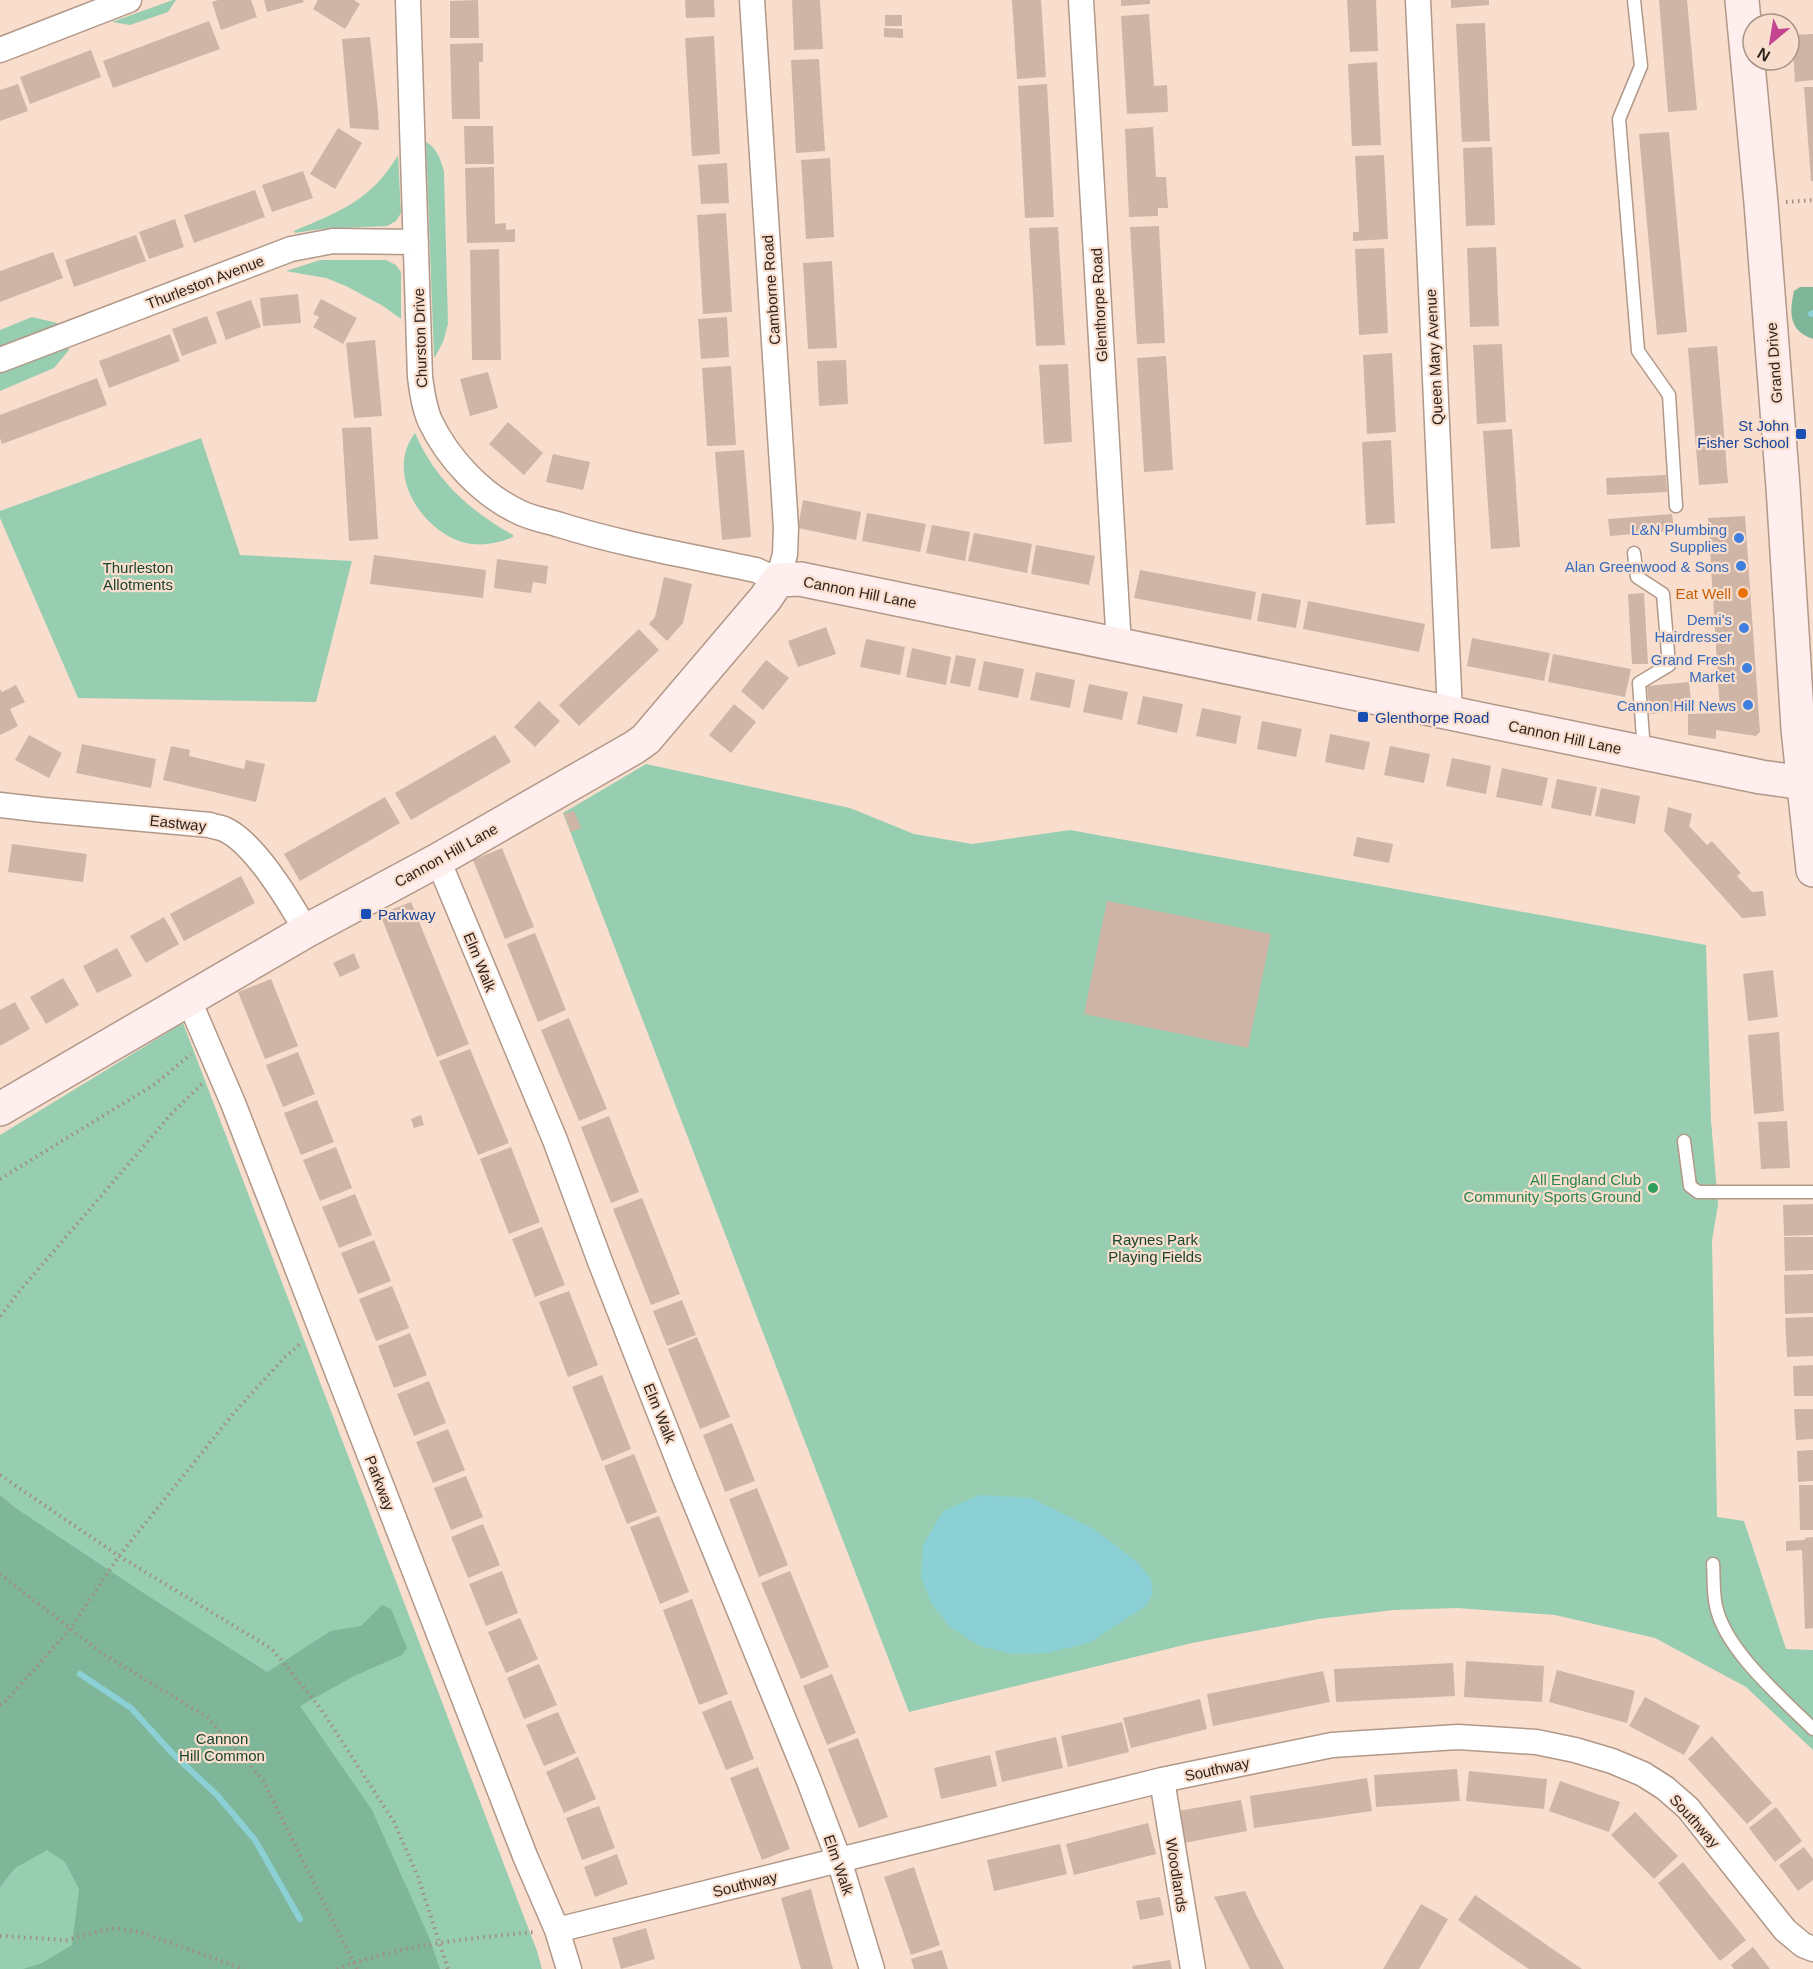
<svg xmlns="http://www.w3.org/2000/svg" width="1813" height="1969" font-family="Helvetica,sans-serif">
<rect width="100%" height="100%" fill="#f9decd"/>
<path fill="#97ceb1" d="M173,0H176L168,12L130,25L112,22Z
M426,142C437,148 441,160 444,172L448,324L443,342L435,357H434Z
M398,155L401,213L396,221L387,226L321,229L295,233L294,231C340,211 371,201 398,155Z
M320,260H386L396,265L401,272V319L383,306L346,286L326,278L286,271Z
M32,317L57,323L58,326L0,347V330Z
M68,347L69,350L54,368L0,391V373Z
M415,433C435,480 470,511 513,535V537C496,544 480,547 462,542C420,529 385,472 415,433Z
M201,438L240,555L352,561L316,702L78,698L0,518V511Z
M646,764L850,808L914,834L972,844L1070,830L1706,945L1711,1120L1718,1205L1712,1240L1717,1517L1744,1521L1786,1649L1813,1650V1750L1746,1687L1655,1638L1555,1615L1457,1608L1394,1610L1318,1619L1192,1643L909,1712L563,813Z
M183,1023L537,1951L542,1969H0V1135Z"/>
<path fill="#7fb599" d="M1800,287H1813V339C1789,331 1789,313 1794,291Z
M0,1495L14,1507L142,1592L267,1672L331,1631L361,1626L382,1605L391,1609L407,1648L402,1655L354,1676L300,1706L372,1810L429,1937L440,1969H23L42,1963L72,1945L79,1889L65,1862L47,1850L15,1868L0,1887Z"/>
<path fill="#8ad0d4" d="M979,1495L1031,1498L1094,1529L1137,1562L1151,1579L1153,1593L1146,1606L1089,1643L1046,1653L1012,1654L980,1646L950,1627L931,1603L921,1577L923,1545L943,1511Z"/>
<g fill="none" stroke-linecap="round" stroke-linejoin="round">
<path stroke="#8ad0d4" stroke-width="6" d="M1811,314L1813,313
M80,1674L131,1708L172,1753L217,1795L255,1840L300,1919"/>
</g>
<path fill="#cfb5a5" d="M218,0H251L257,17L221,30L212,2Z
M264,0H303L304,2L267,12Z
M318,0H354L360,4L345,29L313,9Z
M478,0L479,38H450V1Z
M685,0H714L715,17L686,18Z
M792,0H820L823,49L794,50Z
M1012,0H1041L1046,77L1017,79Z
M1121,0H1150V4L1121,6Z
M1347,0H1376L1378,51L1350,52Z
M1451,0H1489V5L1451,8Z
M1659,0H1687L1697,110L1668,112Z
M1149,14L1154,86L1167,85L1168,112L1127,114L1121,16Z
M885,15H902V26H885Z
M209,21L220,49L113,88L103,61Z
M1485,23L1490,141L1462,142L1456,24Z
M884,28L903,29V38L884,37Z
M1813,34V80L1795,82L1792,35Z
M714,36L720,154L692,156L685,38Z
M370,37L378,112L379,130L350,128L342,39Z
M483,43V62H479L480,119H452L450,44Z
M91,50L101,77L30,104L20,77Z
M819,59L825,151L796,153L791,60Z
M1377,62L1381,145L1352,146L1348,64Z
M18,84L28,111L0,121V90Z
M1047,84L1054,217L1025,218L1018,86Z
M1804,87H1813V181H1811Z
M464,126H493L494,164H465Z
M1153,127L1156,177H1166L1168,208H1158V216L1129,217L1125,129Z
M338,128L362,143L335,189L310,174Z
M1669,132L1687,332L1657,335L1639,134Z
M1492,147L1495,225L1466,226L1463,148Z
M1384,155L1388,239L1353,241V232H1359L1355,156Z
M830,158L834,237L806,239L801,160Z
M727,163L729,203L701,204L698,165Z
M494,167L495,224L506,223V230L515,229V242L467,243L465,168Z
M303,171L313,198L272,212L262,185Z
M255,190L265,217L194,243L184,215Z
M726,213L732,312L703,314L697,215Z
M175,219L184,247L149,259L139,232Z
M1159,226L1165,343L1137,344L1130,227Z
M1058,227L1065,345L1036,346L1029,228Z
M136,235L146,261L74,287L65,260Z
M1496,247L1499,326L1470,327L1467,248Z
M1384,248L1388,333L1359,335L1355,249Z
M499,249L501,360H472L470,250Z
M53,252L63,278L0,302V271Z
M832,261L837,348L808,349L803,263Z
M298,294L301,323L263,326L260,298Z
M321,299L357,318L343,344L313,327L319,317L313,314Z
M251,300L261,327L226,340L216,312Z
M207,316L217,343L182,356L172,329Z
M727,317L729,357L701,359L698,319Z
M170,334L180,361L109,388L99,361Z
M375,340L382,416L354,418L346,343Z
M1502,344L1506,422L1477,424L1473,345Z
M1717,346L1728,483L1699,485L1688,348Z
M1392,353L1396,432L1367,434L1363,355Z
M1166,356L1173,470L1144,472L1137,358Z
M846,360L848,404L819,406L817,361Z
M1068,364L1072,442L1044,444L1039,365Z
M731,366L736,445L707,446L702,368Z
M488,372L498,408L470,416L460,379Z
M97,378L107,405L2,444L0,438V415Z
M508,422L543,453L524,475L489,444Z
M371,427L378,539L349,541L342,428Z
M1512,429L1520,547L1491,549L1483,431Z
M1391,440L1395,523L1366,525L1362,442Z
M744,450L751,537L722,540L715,452Z
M553,454L590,462L583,490L546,482Z
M1666,475L1667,492L1607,495L1606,478Z
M803,500L861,512L856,540L798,528Z
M867,513L926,524L920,552L862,541Z
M1672,514L1674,531L1610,536L1608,519Z
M1745,516L1760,732L1756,736L1716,730V739L1688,735V714L1720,713L1708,518Z
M932,525L970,532L965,561L926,553Z
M974,533L1032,544L1027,573L968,561Z
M1036,545L1095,556L1089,585L1031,574Z
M374,555L486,570L483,598L370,584Z
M497,559L548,566L546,584L533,582L531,593L494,588Z
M1140,570L1256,592L1251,620L1134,598Z
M664,577L692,584L683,623L667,641L649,624L655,617Z
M1262,593L1301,600L1296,628L1257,621Z
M1644,593L1648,664H1632L1628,594Z
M1308,601L1425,624L1419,652L1303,629Z
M826,627L836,654L798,667L788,641Z
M639,629L659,650L579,726L559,705Z
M1472,638L1550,653L1544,681L1467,666Z
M866,639L905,647L900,675L860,667Z
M912,648L951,657L946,685L906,677Z
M1553,654L1631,669L1625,697L1548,682Z
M956,655L976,659L970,687L950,683Z
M766,660L789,678L763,710L741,691Z
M984,661L1024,669L1018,698L978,690Z
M1036,672L1075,680L1070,708L1030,700Z
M1689,682L1692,710L1650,714L1647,686Z
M1089,684L1128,692L1122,720L1083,712Z
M16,685L25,702L10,709L18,726L0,735V689L2,692Z
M1143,696L1183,704L1177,733L1137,724Z
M539,701L560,721L535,747L514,727Z
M734,704L756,722L731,753L709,735Z
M1202,708L1241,716L1236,744L1196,736Z
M1262,721L1302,729L1296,757L1257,749Z
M1330,734L1370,742L1364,770L1325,762Z
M29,735L62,753L49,778L15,760Z
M495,735L511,762L411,820L395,793Z
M82,744L156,759L151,788L76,773Z
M171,746L190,750L189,756L244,769L246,760L265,764L256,802L163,780Z
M1390,746L1430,754L1424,783L1384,775Z
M1452,758L1491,766L1486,794L1446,786Z
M1502,768L1548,778L1542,806L1496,797Z
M1557,779L1597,787L1591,816L1551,808Z
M1601,788L1640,796L1635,824L1595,816Z
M385,797L400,823L300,881L284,854Z
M1668,807L1692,814L1689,826L1707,845L1712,841L1741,873L1737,876L1752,892L1763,891L1766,916L1742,918L1664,831Z
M574,811L581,828L571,832L564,814Z
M1357,837L1393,844L1389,863L1353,856Z
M12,844L87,854L83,882L8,872Z
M502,848L534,927L505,939L473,860Z
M241,876L255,903L184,941L170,914Z
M1107,901L1271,934L1248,1048L1084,1014Z
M411,902L469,1044L437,1057L380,914Z
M164,917L179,944L146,963L130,936Z
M535,933L566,1010L538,1022L507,944Z
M117,948L132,976L97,993L83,966Z
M354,953L360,968L340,977L333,963Z
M1773,970L1778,1017L1748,1021L1743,974Z
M63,978L79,1005L46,1024L30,997Z
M271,979L298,1046L265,1059L238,992Z
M15,1002L30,1029L0,1046V1010Z
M569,1018L607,1109L579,1121L541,1030Z
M1779,1032L1784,1111L1754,1114L1748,1035Z
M470,1049L509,1143L478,1155L439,1061Z
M298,1052L315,1094L283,1107L266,1065Z
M317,1100L334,1142L301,1155L284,1113Z
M421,1115L424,1125L414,1128L411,1119Z
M609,1116L639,1192L611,1203L581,1127Z
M1787,1121L1790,1168L1761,1169L1758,1122Z
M336,1147L352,1188L320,1201L303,1160Z
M511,1147L540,1222L509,1234L480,1159Z
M355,1194L372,1235L339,1248L322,1207Z
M642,1198L680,1294L651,1305L613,1209Z
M1813,1204V1235L1784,1236L1783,1205Z
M542,1227L565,1285L535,1297L512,1239Z
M1784,1237H1813V1270L1785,1271Z
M374,1240L391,1281L358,1294L341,1253Z
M1813,1274V1313L1785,1314L1784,1275Z
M392,1286L409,1328L376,1341L359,1299Z
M569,1291L598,1365L568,1377L539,1302Z
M682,1300L696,1335L667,1346L653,1311Z
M1813,1317V1356L1787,1357L1785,1318Z
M410,1333L427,1375L394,1388L378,1346Z
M697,1337L730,1417L700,1429L668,1349Z
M1813,1365V1396H1794L1793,1366Z
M602,1375L631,1449L602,1461L572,1387Z
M429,1381L446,1423L414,1436L397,1394Z
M1794,1409H1813V1439L1796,1440Z
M732,1423L755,1481L725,1492L703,1435Z
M448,1429L465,1470L433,1483L416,1442Z
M1813,1450V1481L1798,1482L1797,1451Z
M634,1454L657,1512L627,1524L604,1466Z
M466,1476L483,1517L451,1530L434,1488Z
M1799,1485H1813V1530H1800Z
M757,1488L788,1565L759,1577L729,1499Z
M659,1516L689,1592L660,1604L630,1527Z
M483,1524L500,1565L468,1578L451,1537Z
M1813,1537V1628L1805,1629L1802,1550L1786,1551V1541L1805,1540V1538Z
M502,1571L518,1613L486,1626L469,1584Z
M790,1571L829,1667L801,1679L761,1583Z
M692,1599L728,1694L699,1705L663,1610Z
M520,1618L538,1659L506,1673L488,1632Z
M1466,1661L1544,1666L1542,1702L1464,1697Z
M1453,1663L1455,1696L1336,1702L1334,1669Z
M539,1664L557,1705L524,1719L507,1678Z
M1557,1670L1635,1691L1627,1723L1549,1702Z
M1323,1671L1330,1702L1213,1726L1207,1694Z
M832,1674L856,1733L827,1745L803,1686Z
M1645,1697L1700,1726L1684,1755L1629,1726Z
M1200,1699L1207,1729L1131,1748L1123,1718Z
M731,1700L754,1759L726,1770L702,1712Z
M558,1712L576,1753L544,1766L526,1725Z
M1122,1722L1129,1752L1068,1767L1061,1736Z
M1712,1736L1772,1803L1747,1824L1688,1759Z
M1056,1737L1063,1768L1002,1782L995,1751Z
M858,1738L888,1817L859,1828L828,1749Z
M990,1755L997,1786L941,1799L934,1768Z
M578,1757L596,1799L564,1813L546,1772Z
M758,1767L790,1849L762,1860L730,1778Z
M1457,1769L1460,1801L1376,1807L1374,1775Z
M1469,1771L1547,1779L1544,1809L1466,1801Z
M1367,1778L1372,1811L1254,1828L1250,1796Z
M1560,1781L1620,1802L1609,1832L1549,1811Z
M1241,1800L1247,1831L1184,1843L1178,1811Z
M599,1806L615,1848L582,1860L566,1818Z
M1776,1807L1802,1841L1775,1862L1749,1828Z
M1635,1812L1678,1856L1654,1879L1611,1835Z
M1148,1823L1156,1854L1074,1875L1066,1844Z
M1060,1844L1067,1874L994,1891L987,1860Z
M1804,1847L1813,1859V1880L1798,1891L1779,1865Z
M617,1854L628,1884L595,1897L584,1867Z
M1683,1862L1746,1940L1720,1961L1658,1883Z
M914,1867L940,1945L911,1955L884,1877Z
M811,1889L817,1912L833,1969H801L781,1898Z
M1245,1891L1255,1913L1284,1969H1250L1214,1897Z
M1475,1895L1554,1950L1582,1969H1529L1505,1953L1458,1920Z
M1160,1897L1164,1915L1140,1920L1136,1901Z
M1421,1904L1448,1919L1429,1952L1419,1969H1383Z
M646,1928L655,1959L621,1969L612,1938Z
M1753,1947L1770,1969H1734L1731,1965Z
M942,1950L948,1969H914L911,1959Z
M1170,1960L1172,1969H1133L1132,1966Z"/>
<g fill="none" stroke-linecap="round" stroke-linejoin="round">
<g stroke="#b19888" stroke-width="15">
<path id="lane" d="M1634,0L1641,66L1619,119L1638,351L1669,395L1676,506
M1634,553L1637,577L1663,594L1669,665L1639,683L1644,751
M1684,1141L1690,1186L1698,1192H1813
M1713,1564C1714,1578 1713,1593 1716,1606C1725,1650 1782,1698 1813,1729"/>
</g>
<g stroke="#b19888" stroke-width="27">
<path id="street" d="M408,0L420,377C422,392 424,407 430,421C448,459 483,496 521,513C534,519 548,521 560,525C624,545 691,556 756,570L778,580L785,554L786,528L752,0
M1081,0L1119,646
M1418,0L1450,713
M0,50L129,0
M0,360L291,249L333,241L416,242
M0,805L44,810L210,825C214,827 219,827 224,829C254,842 290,902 306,931
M438,860L555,1140L601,1264L683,1473L809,1781L839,1860L872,1969
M188,998L233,1103L525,1856L557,1930L569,1969
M1162,1780L1193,1969
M557,1930L1162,1780L1332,1745L1458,1737L1536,1742L1575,1750L1612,1761L1643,1774L1665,1788L1688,1808L1785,1930L1803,1945L1813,1949"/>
</g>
<g stroke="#b19888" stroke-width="36">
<path id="secondary" d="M1742,0L1761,203L1783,487L1798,729L1813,870
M0,1109L306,931L438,860L635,747L646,739L765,599L778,580L800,579L1761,777L1804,783"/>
</g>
<path stroke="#a18d81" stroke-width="4" stroke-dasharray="1.5 4.5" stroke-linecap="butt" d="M1786,202L1813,200
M0,1179L155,1084L191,1054
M0,1316L23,1287L173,1112L203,1083
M0,1475L119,1556L272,1649L321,1709L394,1822L418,1877L448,1969
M0,1574L103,1654L207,1717L263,1780L357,1969
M0,1705L7,1700L70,1629L119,1556L233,1414L284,1358L302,1342
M0,1936L67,1940L111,1928L139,1932L244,1969
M337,1969C399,1945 470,1938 535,1932"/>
<use href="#lane" stroke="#fff" stroke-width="12"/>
<use href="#street" stroke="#fff" stroke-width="24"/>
<use href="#secondary" stroke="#fee" stroke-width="33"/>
</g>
<g fill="#1a4fb4" stroke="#f9decd" stroke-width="2">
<rect x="1795" y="428" width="12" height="12" rx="3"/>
<rect x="1357" y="711" width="12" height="12" rx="3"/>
<rect x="360" y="908" width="12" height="12" rx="3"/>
</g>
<g fill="#3f7fe0" stroke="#f9decd" stroke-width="2">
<circle cx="1739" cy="538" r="6"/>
<circle cx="1741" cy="566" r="6"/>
<circle cx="1744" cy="628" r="6"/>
<circle cx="1747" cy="668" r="6"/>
<circle cx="1748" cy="705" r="6"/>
</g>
<circle fill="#e8710a" stroke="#f9decd" stroke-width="2" cx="1743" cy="593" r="6"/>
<circle fill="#2e9e5b" stroke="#f9decd" stroke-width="2" cx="1653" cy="1188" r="6"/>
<g text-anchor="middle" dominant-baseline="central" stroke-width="4.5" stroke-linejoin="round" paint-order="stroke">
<g font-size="15" fill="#2e241e" stroke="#f9decd">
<text transform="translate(205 282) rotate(-21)">Thurleston Avenue</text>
<text transform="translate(771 290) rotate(-94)">Camborne Road</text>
<text transform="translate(1099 305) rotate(-93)">Glenthorpe Road</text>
<text transform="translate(420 338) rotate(-92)">Churston Drive</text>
<text transform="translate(1434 357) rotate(-93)">Queen Mary Avenue</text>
<text transform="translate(1774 363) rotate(-94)">Grand Drive</text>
<text transform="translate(860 592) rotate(11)">Cannon Hill Lane</text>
<text transform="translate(1565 737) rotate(12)">Cannon Hill Lane</text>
<text transform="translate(178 823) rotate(6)">Eastway</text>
<text transform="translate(446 855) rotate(-29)">Cannon Hill Lane</text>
<text transform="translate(480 962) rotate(68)">Elm Walk</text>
<text transform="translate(660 1413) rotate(68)">Elm Walk</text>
<text transform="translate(380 1483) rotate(69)">Parkway</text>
<text transform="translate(1217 1769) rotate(-12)">Southway</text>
<text transform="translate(1695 1821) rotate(48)">Southway</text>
<text transform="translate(839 1865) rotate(71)">Elm Walk</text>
<text transform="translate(1177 1875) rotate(81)">Woodlands</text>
<text transform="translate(745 1884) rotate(-14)">Southway</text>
</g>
<g font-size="15" fill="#164399" stroke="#f9decd" text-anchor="start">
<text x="1789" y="425" text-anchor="end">St John<tspan x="1789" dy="17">Fisher School</tspan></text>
<text x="1375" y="717">Glenthorpe Road</text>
<text x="378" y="914">Parkway</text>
</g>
<g font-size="15" fill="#366cbe" stroke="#f9decd" text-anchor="end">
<text x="1727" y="529">L&amp;N Plumbing<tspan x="1727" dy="17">Supplies</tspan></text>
<text x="1729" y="566">Alan Greenwood &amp; Sons</text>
<text x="1732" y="619">Demi's<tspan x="1732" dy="17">Hairdresser</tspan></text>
<text x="1735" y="659">Grand Fresh<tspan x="1735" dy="17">Market</tspan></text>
<text x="1736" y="705">Cannon Hill News</text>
</g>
<g font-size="15" fill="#194531" stroke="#f9decd">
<text x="138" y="567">Thurleston<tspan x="138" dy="17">Allotments</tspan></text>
<text x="1155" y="1239">Raynes Park<tspan x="1155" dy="17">Playing Fields</tspan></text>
<text x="222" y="1738">Cannon<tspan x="222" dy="17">Hill Common</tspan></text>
</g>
<g font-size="15" fill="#c56008" stroke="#f9decd" text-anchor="end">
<text x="1731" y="593">Eat Well</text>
</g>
<g font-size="15" fill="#27864d" stroke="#f9decd" text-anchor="end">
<text x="1641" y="1179">All England Club<tspan x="1641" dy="17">Community Sports Ground</tspan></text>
</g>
</g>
<g transform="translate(1771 42) rotate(210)"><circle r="28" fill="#f9decd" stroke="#a89487" stroke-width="1.5"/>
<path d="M0-4.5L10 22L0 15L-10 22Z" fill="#c34592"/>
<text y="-9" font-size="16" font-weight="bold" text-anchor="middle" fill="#2e241e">N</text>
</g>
</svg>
